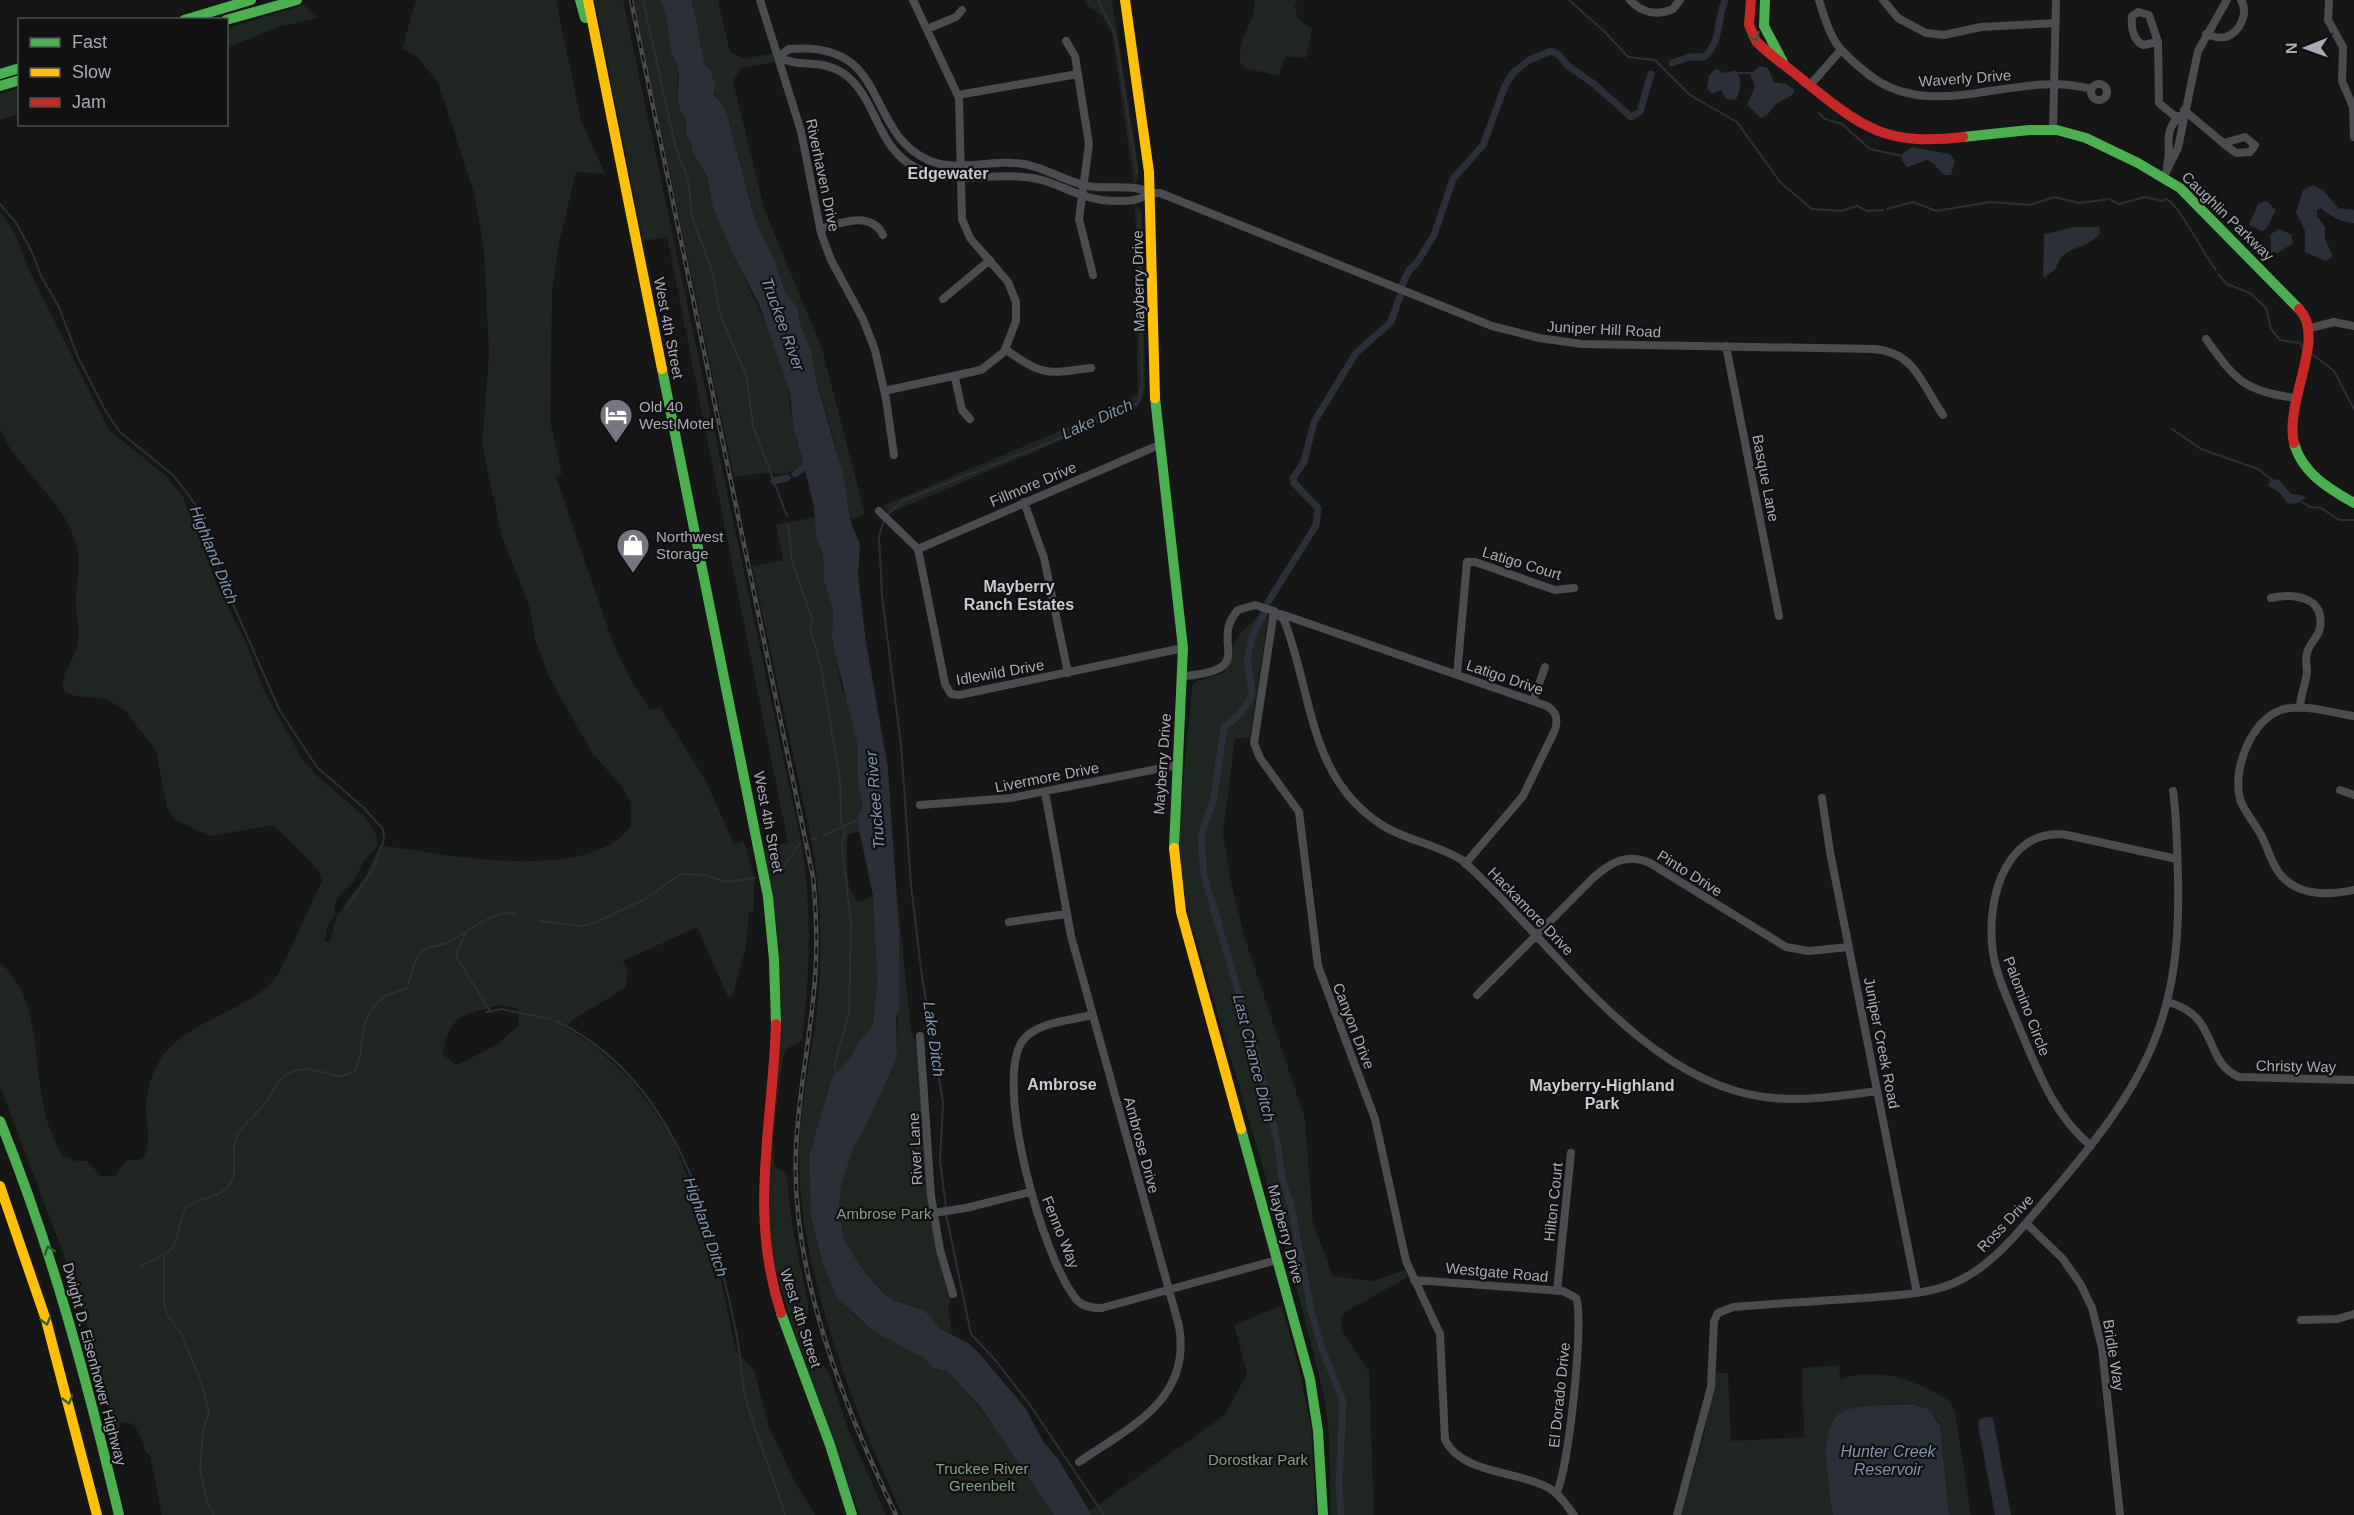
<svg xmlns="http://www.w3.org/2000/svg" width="2354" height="1515" font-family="Arial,sans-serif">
<rect width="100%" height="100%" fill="#161616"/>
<path fill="#1f2520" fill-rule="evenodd" d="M416,0H556L581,120L605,174L576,172L559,244L552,291L550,421L562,474L556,477L613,643L630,678L650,710L660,708L705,779L734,844L744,841L754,876V911L749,912L746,946L733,995L728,997L698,929L695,928L623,961L628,971L626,987L570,1022L566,1028L593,1045L629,1078L671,1134L714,1247L736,1351L754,1370L769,1427L793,1478L815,1515H162L150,1455L146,1453C142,1440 138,1421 122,1422L116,1434L91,1338L65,1258L0,1086V963C38,994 34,1053 42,1098C45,1118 52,1137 62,1155L77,1161H87L101,1176H115L126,1161L142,1159C154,1143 145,1124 146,1106C147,1088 153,1068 164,1054C195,1016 251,1012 279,973L322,881L319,870L274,825L210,836L175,820L167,808L156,750L125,711L107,699L74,696L64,691C58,676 75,659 78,644C81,632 76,619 76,607C75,588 81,571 78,552C68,500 20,475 0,429V211L15,234L31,274L109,430L165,475L183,497L219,590L246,642L263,689L303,760L317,776L365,817L375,832L378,845L364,861L354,881L338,897L334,909L336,913L327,926L325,942L330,941L337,915L365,877L380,845C443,854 587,885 631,826V806L629,800L622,787L593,754L550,679L535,640L530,608L502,537L482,445L489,354L484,249L475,196L438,83L418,57L402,49ZM499,1005L519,1009L518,1026L496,1045L457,1065L443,1055C448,1014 464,1015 499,1005Z
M595,0H623L802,846C812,911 810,975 802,1040L788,1048L783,1058L773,1135L774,1165L787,1174C789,1219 799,1259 808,1302C810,1312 803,1322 805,1334L831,1378L848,1429L886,1515H860L856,1506L791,1321L774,1263L769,1233L768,1175L778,1081L781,1011L776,922L764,849L788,843L667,237L643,241Z
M633,0H660L665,8L672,53L679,70L677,88L679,102L686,118V135L692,144V151L707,177L711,196L733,255L771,334L790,392L789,403L803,465L785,474C769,471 751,475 734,477Z
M692,0H718L730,52L745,59L772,53L775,62L741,68L733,81L764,208L822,349L865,514L851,520L834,439L798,318V307L785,292L774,258L755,220L727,115L723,104L713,93C716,84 713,73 705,66Z
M1086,0H1112L1139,170L1138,180L1134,184L1112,34L1102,16L1084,3Z
M1255,0H1299L1294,4L1298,18L1312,29L1306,58L1285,56L1279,76L1245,68L1240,62C1237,39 1256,21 1255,0Z
M304,5L318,18L278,27L227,48V28Z
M19,88V114L0,120V94Z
M1135,203L1142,211L1145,393L1137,408L890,513L882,506L1079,423L1138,394Z
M816,517L820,547L823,554L824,581L833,612L832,637L842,689L850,706L857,742L858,785L863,808L860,831L848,835L847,840C848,858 843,890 859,902L873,896L877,979L874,1016L872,1027L858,1042L850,1058L832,1077L809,1156L811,1217L823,1264L837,1298L863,1323L924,1358L931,1367L948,1372L968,1392L1026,1471L1054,1515H903C853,1412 797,1265 799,1150C800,1106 810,1063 816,1019C823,959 822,898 811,838L752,566L783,560L776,525Z
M1261,611L1268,617L1250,738H1235L1223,833L1231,882L1244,936L1305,1119L1313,1223L1333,1276L1373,1281L1405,1270L1408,1277L1347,1311L1343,1315L1341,1322L1343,1333L1369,1371L1374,1515H1331C1329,1476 1332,1436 1324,1397C1286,1232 1232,1070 1187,906L1181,871L1179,825L1192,686L1196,681L1224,673C1232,663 1229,652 1235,641C1240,631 1254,623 1261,611Z
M894,866L911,1029L918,1048L928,1200L936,1247L951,1298L948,1309L952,1334L941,1329L924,1310L895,1301L881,1291L861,1267L845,1242L839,1215L841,1185L854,1146L866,1126L897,1058L899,931Z
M1282,1305L1299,1369L1311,1426L1316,1515H1092L1089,1511L1225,1415L1247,1373L1234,1325Z
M1839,1365L1840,1379C1879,1366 1916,1380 1950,1401L1955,1412L1971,1515H1949L1940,1426C1937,1416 1927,1408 1917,1405C1906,1400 1840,1408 1833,1419C1820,1442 1831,1489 1833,1515H1681L1704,1434L1716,1373H1728L1731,1441L1804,1437L1802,1368Z"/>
<path fill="#2a2f38" d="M660,0H692L705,66L710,70L716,86L713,94L723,104L727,115L755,220L774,258L785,292L798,307V318L811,352L818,387L843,474L851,523L860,544L858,576L866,642L888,769L899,931V1008L896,1018L897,1058L866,1126L854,1146L841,1185L839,1215L845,1242L861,1267L881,1291L895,1301L924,1310L941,1329L968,1343L979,1353L1026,1409L1044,1443L1058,1459L1092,1515H1054L978,1404L948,1372L931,1367L924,1358L873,1331L837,1298L823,1264L811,1217L809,1156L832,1077L850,1058L858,1042L872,1027L874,1016L877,979L873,896L858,824V815L863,807L858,786L857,742L835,653L832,637L833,612L824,581L823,554L817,539L813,502L793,424L790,392L759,304L733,255L713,207L707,177L692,151V144L686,135V118C674,105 679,88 679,73C679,66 673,58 671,51C667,34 669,15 660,0Z
M1760,66L1768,68L1774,82L1786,84L1795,90C1790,100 1784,98 1776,104C1770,110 1770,115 1761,118L1747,105L1755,86L1750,74Z
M1716,69L1725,73L1735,70C1743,76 1741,93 1735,100L1726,99L1721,90L1712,94L1707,88L1709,75Z
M1912,147L1950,154L1955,161L1951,175H1944L1933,163L1927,160L1907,167L1902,161V154Z
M2313,185L2324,191L2338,208L2354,210V223C2342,223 2330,216 2321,208L2317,210V216L2325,227V239L2333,256L2326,261L2305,252V231L2296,212L2303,190Z
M2266,201L2276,210L2267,228L2262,231L2249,225L2258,204Z
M2075,227H2099L2100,233C2087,251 2060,245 2056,269L2043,278L2044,234Z
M2278,229L2291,234L2293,243L2278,253L2271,252L2270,235Z
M2271,479L2279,480L2291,494L2302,495L2306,498L2298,503L2288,504L2279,492L2268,486Z
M1913,1404L1930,1410L1940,1426L1949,1515H1833C1830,1489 1814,1423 1844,1411C1860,1404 1894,1405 1913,1404Z
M1985,1417L1993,1418L2011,1515H1995L1978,1425L1979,1420Z"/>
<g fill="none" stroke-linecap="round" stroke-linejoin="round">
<path stroke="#2a2f38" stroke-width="2" d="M643,0L675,145L688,180L692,216L713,274L720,314L747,378L753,426L787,516
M1098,0L1115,34L1137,173
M1569,0L1605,32L1628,57L1655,60L1690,95L1737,122L1780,182L1812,209L1841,211L1857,206L1867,211L1883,210
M1739,73H1751
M1819,113L1825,119L1842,124L1870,149L1902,156
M0,204L16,223L32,252L41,276L59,307L77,355L106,412L120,432L174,476L195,504L225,586L280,711L317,767L364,808L383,829L384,840L373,869L346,909
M1887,209L1913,202L1936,211L1990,202L2030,205L2054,197L2079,203L2109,199L2119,204L2145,197L2162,201L2166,199C2178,202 2205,257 2216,270
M2218,274L2227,284L2250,293L2266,308L2271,329L2280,340L2300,343L2302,348
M2312,354L2334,371L2354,409
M2172,429L2201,449L2258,469L2271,479
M2302,502L2310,507L2321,508L2339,520H2354
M887,515L902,501L1053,441L1138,403L1142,386L1139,214
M884,520L879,536L882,596L901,745L911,885L922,977L943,1102L940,1160L946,1208
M788,524L792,562L813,621L810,628L821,667L840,781L841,823L845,830L842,847L851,922L849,1013L835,1062V1073
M824,835L858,820
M812,840L817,838
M777,872L783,868L800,843
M540,921L583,926L597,922L645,899L681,874L704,875L727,882L755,878
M466,933L457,952V958L490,1011
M487,1012L501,1009L550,1019
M556,1021C672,1076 711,1212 735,1327C741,1351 740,1376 746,1399C757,1439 773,1475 785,1515
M946,1214L971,1334L996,1361L1030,1405L1104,1515
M164,1257V1303L168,1316L182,1335L202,1385L209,1412L203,1431L200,1468L207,1502L214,1515
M140,1266C186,1247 170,1247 186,1207C198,1198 216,1199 227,1188C240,1174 230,1155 236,1139C241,1125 253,1118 262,1107C269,1100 272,1092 277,1084C294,1061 318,1070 339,1077L354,1072C368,1046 354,1024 381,999C389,992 399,992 407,988C411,978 413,961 420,953C430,944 439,947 449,942C469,932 492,909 516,914"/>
<path stroke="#2a2f38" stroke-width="7" d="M1672,63L1689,57H1704C1722,42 1716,21 1725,0
M1402,285L1409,270L1416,264L1434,235L1453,179L1483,145L1505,86L1513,73L1529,60L1551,51L1559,55L1568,66L1594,84L1631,117L1640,112L1651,74
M795,474L811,462
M774,481L787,478
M1268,602L1308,538L1316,525L1318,508L1294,483L1293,478L1304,462L1314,422L1356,353L1391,322L1400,296
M1264,613L1252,637L1247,661L1252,691L1250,699L1240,714L1224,728L1213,801L1201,835L1204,875L1257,1056L1277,1141L1282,1178L1291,1206L1311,1310L1321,1346L1343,1401L1339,1485L1341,1515"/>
<path stroke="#4b4c4f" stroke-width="8" d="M760,0L801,131L821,233L831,260L863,319L875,350L886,399L894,455
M1630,0C1642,13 1657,16 1673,9L1680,0
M1819,0C1831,40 1835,48 1868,74C1933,126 2018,68 2091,89
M1883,0L1898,18L1926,33L1944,35L1981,27L2056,23
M2329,0L2328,20L2343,47L2342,81L2353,107L2354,137
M2138,12L2149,15L2158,42L2143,45C2133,40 2131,27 2132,16Z
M927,29L956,17L962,10
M2206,34C2212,36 2219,39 2226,37C2240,32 2249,13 2241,0
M1066,41L1075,56L1089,144L1079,219L1093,275
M2158,42L2159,103L2183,123
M789,49C891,40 863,130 928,160C954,172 986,161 1014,163C1041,164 1062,181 1088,186C1108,190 1133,183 1150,193C1138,201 1131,201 1116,201C1077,201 1057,179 1025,177C987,173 948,186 913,166C877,146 877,101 847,76C823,57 801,69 778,57Z
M2091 92a8 8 0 1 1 16 0a8 8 0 1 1-16 0Z
M1811,84L1840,51
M958,95L1078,74
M2184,110L2223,143
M2053,130L2056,0
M2245,137L2255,145L2250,152L2236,153L2223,143Z
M2167,166C2173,145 2161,136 2179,116
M2164,176L2178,148L2198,51L2227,0
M1150,193H1160L1492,326L1539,338L1582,344L1873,349C1916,352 1921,384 1943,415
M820,229C840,223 871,210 883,235
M943,299L990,260
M2310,328L2334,322L2354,326
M2206,339C2236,381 2243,390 2295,398
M1726,346L1779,616
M1005,349C1043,376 1046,374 1091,368
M955,378L962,410L970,419
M884,391L981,370L1004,352L1016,321V302L1008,282L970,238L962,219L959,98L913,0
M1024,502L1044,558L1068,673
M879,511L918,549L945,684L951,694L959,695L1183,648
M918,549L1159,445
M2271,598C2293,593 2325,596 2320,628C2318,638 2309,643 2307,653C2305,659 2307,665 2307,672C2306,684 2300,695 2300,708
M1274,611L1284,620C1313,694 1308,778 1382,825C1407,841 1437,844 1462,860C1551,939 1639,1080 1764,1097C1801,1102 1840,1096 1877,1091
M1281,614L1547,706C1557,712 1558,720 1555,730L1523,796L1465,864
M1457,675L1467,562H1475L1555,590L1574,588
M1184,676C1260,670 1208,643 1238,610L1255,605L1274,611L1254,743L1260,758L1299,812L1318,966L1375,1119L1406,1261L1440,1334L1445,1440C1463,1475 1517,1470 1549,1488C1560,1494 1566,1505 1574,1515
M1533,701L1545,667
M2354,716C2332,713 2303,703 2281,710C2251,720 2232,770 2240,799C2244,812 2255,823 2261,835C2267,846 2270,858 2276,868C2292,896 2326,896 2354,890
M2340,790L2354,795
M1045,792L1071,936L1179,1326C1192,1400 1130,1427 1079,1462
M1822,798L1830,852L1917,1293
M920,805L1011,798L1177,765
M1009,922L1066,914
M1477,995L1593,878C1611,862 1627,853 1650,863L1786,947L1809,951L1849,947
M2168,1002C2220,1016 2202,1061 2239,1077L2354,1080
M1092,1015C1072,1020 1038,1022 1024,1039C991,1078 1044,1263 1077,1300C1083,1307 1092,1308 1102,1308L1277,1260
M920,1036L931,1196L940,1250L953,1294
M2091,1146C2053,1114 2038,1071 2019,1027C2011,1006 2000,985 1995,963C1983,913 2000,826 2067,835L2177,859
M933,1213L966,1208L1030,1192
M2026,1223L2063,1259L2081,1285L2092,1308L2102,1348L2120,1515
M1414,1280L1563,1291L1576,1298C1585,1316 1568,1477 1556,1493
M1557,1291L1571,1153
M2301,1320L2337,1319L2354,1314
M1677,1515L1711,1387L1714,1321L1718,1313L1733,1307C1777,1303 1821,1301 1864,1298C1894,1295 1926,1295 1954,1283C1994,1266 2022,1227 2050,1195C2143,1086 2182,1024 2178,877C2177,848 2177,819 2173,791"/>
<path stroke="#4caf50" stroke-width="10" d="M580,0L585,18
M1765,0L1764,26L1783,62
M184,20L251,0
M226,20L297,0
M0,74L20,68
M0,86L20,80
M1963,137L2029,130H2057L2086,138L2138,163L2180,188L2299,309
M662,369L768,897L774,960L776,1024
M1155,398L1183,648L1174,848
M2294,443C2302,473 2329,489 2354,503
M0,1121C52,1249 87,1381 119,1515
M1241,1129L1310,1379L1318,1431L1323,1515
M781,1313L830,1445L852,1515"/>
<path stroke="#ffc107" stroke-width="10" d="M588,0L662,369
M1125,0L1149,172L1155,398
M1174,848L1181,912L1241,1129
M0,1186L46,1320L97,1515"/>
<path stroke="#c62828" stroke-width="10" d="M1751,0L1749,25L1756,41C1770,56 1788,67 1803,80C1863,128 1884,146 1963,137
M2294,443C2284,402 2327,337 2299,309
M776,1024C773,1126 748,1211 781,1313"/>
<g stroke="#4b4c4e" stroke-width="4.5">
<path id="rail" d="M631,0L813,877C817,918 818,959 813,1000C808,1050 798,1099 796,1149C790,1271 844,1407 896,1515"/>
</g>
<use href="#rail" stroke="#111112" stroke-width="2" stroke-dasharray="7" stroke-linecap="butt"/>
</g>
<defs><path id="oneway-chevron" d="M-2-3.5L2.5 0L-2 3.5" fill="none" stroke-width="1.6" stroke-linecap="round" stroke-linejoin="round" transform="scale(1.5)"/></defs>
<g stroke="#2e6031">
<use href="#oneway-chevron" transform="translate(1755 37) rotate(65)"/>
<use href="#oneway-chevron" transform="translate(49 1250) rotate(-108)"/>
<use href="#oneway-chevron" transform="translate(46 1321) rotate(74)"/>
<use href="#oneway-chevron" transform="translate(68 1400) rotate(75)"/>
</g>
<defs>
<g id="hotel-pin" transform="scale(1.725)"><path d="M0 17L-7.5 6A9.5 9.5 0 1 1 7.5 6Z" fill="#75767f" stroke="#111112"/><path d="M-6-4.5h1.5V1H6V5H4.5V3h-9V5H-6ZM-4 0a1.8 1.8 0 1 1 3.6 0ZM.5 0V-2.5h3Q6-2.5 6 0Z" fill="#fff"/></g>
<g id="shop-pin" transform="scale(1.725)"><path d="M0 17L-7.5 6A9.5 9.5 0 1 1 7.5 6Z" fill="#75767f" stroke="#111112"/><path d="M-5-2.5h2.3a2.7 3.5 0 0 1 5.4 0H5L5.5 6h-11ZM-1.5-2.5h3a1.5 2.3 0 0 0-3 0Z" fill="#fff"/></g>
</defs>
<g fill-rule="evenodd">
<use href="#hotel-pin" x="616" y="415"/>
<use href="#shop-pin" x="633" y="545"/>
</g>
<g text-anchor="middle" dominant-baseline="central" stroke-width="4.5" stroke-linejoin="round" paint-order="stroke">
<g font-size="15" fill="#a8aab7" stroke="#111112">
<text transform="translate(1965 78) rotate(-4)">Waverly Drive</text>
<text transform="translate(823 175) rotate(78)">Riverhaven Drive</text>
<text transform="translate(2228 216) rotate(44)">Caughlin Parkway</text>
<text transform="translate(1138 281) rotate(-91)">Mayberry Drive</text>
<text transform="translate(669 328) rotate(79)">West 4th Street</text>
<text transform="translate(1604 329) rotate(3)">Juniper Hill Road</text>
<text transform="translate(1766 478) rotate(79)">Basque Lane</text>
<text transform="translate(1033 484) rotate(-23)">Fillmore Drive</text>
<text transform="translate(1522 563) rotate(17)">Latigo Court</text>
<text transform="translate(1000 672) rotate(-10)">Idlewild Drive</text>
<text transform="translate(1505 677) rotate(19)">Latigo Drive</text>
<text transform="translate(1162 764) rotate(-86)">Mayberry Drive</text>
<text transform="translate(1047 777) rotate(-11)">Livermore Drive</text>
<text transform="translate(769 822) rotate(79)">West 4th Street</text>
<text transform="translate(1690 873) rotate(32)">Pinto Drive</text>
<text transform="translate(1531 911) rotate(46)">Hackamore Drive</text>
<text transform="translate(2027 1006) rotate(69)">Palomino Circle</text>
<text transform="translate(1354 1026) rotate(69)">Canyon Drive</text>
<text transform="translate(1882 1043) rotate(79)">Juniper Creek Road</text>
<text transform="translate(2296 1066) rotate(1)">Christy Way</text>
<text transform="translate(1142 1145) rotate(75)">Ambrose Drive</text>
<text transform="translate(915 1149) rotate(-93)">River Lane</text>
<text transform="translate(1553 1202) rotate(-84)">Hilton Court</text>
<text transform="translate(2005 1223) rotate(-46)">Ross Drive</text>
<text transform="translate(1061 1232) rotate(68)">Fenno Way</text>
<text transform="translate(1286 1234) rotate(75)">Mayberry Drive</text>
<text transform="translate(1497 1272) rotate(5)">Westgate Road</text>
<text transform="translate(801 1318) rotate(72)">West 4th Street</text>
<text transform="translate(2114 1355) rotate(81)">Bridle Way</text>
<text transform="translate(95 1364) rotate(75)">Dwight D. Eisenhower Highway</text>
<text transform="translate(1559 1395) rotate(-84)">El Dorado Drive</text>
</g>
<g font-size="15" fill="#a8aab7" stroke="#111112" text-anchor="start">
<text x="639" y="406">Old 40<tspan x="639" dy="17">West Motel</tspan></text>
<text x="656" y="536">Northwest<tspan x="656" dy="17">Storage</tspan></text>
</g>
<g font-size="15" fill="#7fa286" stroke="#111112">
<text x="884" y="1213">Ambrose Park</text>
<text x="1258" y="1459">Dorostkar Park</text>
<text x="982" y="1468">Truckee River<tspan x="982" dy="17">Greenbelt</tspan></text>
</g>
<g font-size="16" font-weight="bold" fill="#c9cad3" stroke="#111112">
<text x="948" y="173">Edgewater</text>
<text x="1019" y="586">Mayberry<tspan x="1019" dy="18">Ranch Estates</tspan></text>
<text x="1062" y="1084">Ambrose</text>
<text x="1602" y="1085">Mayberry-Highland<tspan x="1602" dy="18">Park</tspan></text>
</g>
<g font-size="16" font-style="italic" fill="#7f93b2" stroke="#111112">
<text transform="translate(783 324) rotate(70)">Truckee River</text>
<text transform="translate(1097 419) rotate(-24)">Lake Ditch</text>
<text transform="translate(214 555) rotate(68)">Highland Ditch</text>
<text transform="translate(875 800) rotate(-95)">Truckee River</text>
<text transform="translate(934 1039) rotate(82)">Lake Ditch</text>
<text transform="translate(1254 1058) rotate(76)">Last Chance Ditch</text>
<text transform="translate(706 1227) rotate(71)">Highland Ditch</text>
<text x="1888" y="1451">Hunter Creek<tspan x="1888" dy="18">Reservoir</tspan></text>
</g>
</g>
<rect x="18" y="18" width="210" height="108" fill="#111112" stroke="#4d4e54" stroke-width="1.5"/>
<rect x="30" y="38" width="30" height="9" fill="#4caf50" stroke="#4d4e54" stroke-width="1.5"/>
<text x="72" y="48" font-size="18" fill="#a8aab7">Fast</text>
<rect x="30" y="68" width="30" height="9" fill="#ffc107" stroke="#4d4e54" stroke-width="1.5"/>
<text x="72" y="78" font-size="18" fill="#a8aab7">Slow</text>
<rect x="30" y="98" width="30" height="9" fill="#c62828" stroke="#4d4e54" stroke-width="1.5"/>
<text x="72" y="108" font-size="18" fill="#a8aab7">Jam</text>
<g transform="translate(2306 48) rotate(269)" stroke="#111112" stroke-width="4.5" paint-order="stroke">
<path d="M0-4.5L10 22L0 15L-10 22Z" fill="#a8aab7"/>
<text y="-9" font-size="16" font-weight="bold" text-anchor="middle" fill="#a8aab7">N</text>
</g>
</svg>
